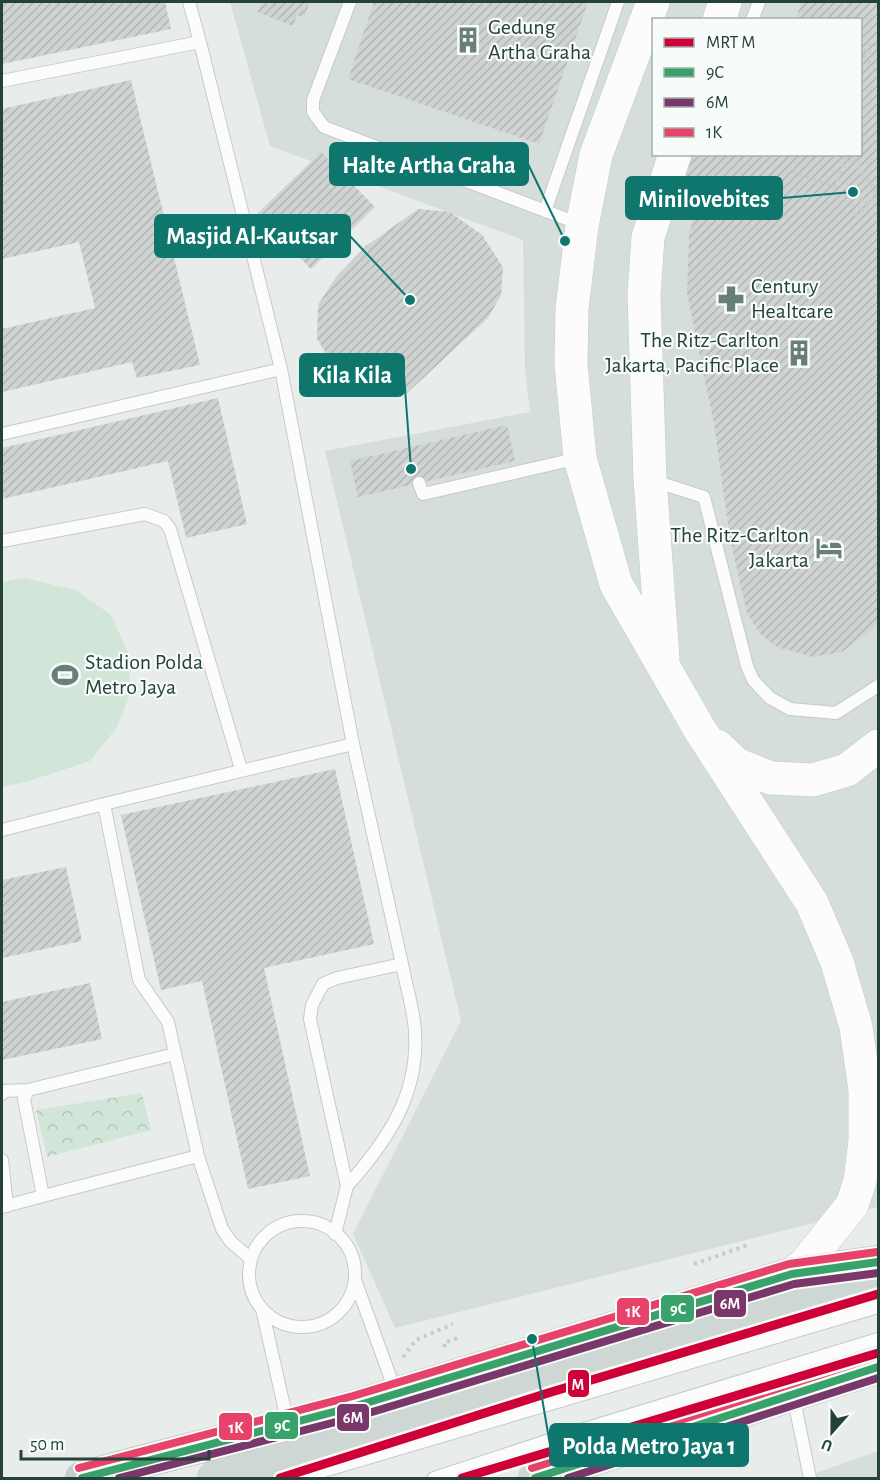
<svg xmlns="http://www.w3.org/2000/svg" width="880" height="1480" font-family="'Alegreya Sans',sans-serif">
<defs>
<pattern id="forest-crowns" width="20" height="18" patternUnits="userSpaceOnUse" patternTransform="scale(1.5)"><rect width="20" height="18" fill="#d1e6d8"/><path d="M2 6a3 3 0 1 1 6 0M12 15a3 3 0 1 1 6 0" fill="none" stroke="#b3c6ba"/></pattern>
<pattern id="building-hatch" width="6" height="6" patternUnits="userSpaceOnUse" patternTransform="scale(1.5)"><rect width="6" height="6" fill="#cfd4d2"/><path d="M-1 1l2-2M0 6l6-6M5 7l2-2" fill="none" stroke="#b2b7b5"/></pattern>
</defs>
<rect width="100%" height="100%" fill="#e8edeb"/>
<path fill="#d6dedb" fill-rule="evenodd" d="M230,2H878V1207L395,1328L353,1234L461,1021L325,451L530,412L525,370L523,240L270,146ZM654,20H860V154H654Z
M878,1451V1478H802Z"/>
<path fill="#d1e6d8" d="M24,578L76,590L111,615L129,655L130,694L117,727L90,761L26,782L2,787V582Z"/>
<path fill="url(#forest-crowns)" d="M142,1093L151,1130L47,1157L36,1110Z"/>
<path fill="url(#building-hatch)" d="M2,2H165L171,29L2,64Z
M262,2H310L304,17L297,15L293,26L257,12Z
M374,2H588L539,144L348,79Z
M802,2H878V624L842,652L812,657L777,647L760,634L747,613L730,539L714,424L687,293L689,234L699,201L671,191L685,154H860V20H795Z
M131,80L200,365L137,378L132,362L2,392V329L95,308L79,242L2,259V109Z
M321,152L375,207L311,269L257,214Z
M418,209L450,212L482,235L503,267L501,295L488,318L405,395L370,394L338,372L317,339L318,305L336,277L366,246Z
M218,398L247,524L186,538L168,461L2,499V448Z
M507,425L515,461L358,497L350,461Z
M335,769L374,944L264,968L310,1176L248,1189L202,981L161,990L121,815Z
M66,867L82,941L2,958V880Z
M90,983L102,1039L2,1060V1002Z"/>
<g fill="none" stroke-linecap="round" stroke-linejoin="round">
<g stroke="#c5cac8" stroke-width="14">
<path id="service" d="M189,2L200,42
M350,2L313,100V112L324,127L580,224
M752,20L759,2
M2,81L200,42L281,369L353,744
M545,211L618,2
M666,216L683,195
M2,434L281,369
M651,480L704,497L747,666L753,680L770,698L790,709L836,713L878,686
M419,483L423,494L579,458
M2,541L145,514L164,521L170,529L241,769
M2,830L104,804
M175,1054L28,1090L24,1099L43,1196L198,1156
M2,1094L3,1091L28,1090
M2,1160L7,1206
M347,1186C387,1141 419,1095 415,1032C414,1010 406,986 402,964
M2,1207L43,1196
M249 1274a53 53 0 1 1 106 0a53 53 0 1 1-106 0Z
M251,1259L231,1242L222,1229L198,1156L168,1022L139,980L104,804L353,744L402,964L337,978L323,984L312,1005L310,1019L347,1186L335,1234
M355,1280L396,1393
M262,1309L288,1424
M793,1395L810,1478
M300,1478L878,1307
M434,1478L568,1434L878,1339"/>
</g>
<g stroke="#c3cbc8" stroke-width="34">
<path id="secondary" d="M653,2L596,155L582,226L572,309L571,364L580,458L616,584L700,730L812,903L837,962L856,1027L865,1090V1141L860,1181L852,1205L805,1264L792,1274
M719,20L725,2
M663,658L650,479L644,295L648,237L675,154
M717,746L736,764L771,778L813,780L847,770L878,746"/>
</g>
<g stroke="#c3ccc9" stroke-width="34">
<path id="primary" d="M214,1478L874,1272
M535,1478L878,1367"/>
</g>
<g stroke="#c3ccc9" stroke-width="34">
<path id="trunk" d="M82,1478C173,1452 265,1432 356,1406L792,1274L878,1262"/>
</g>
<path stroke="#c3ccca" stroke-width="4" stroke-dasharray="3 4.5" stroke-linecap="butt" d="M878,44H869L863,55L868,62L878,63
M848,154C861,166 866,181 878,193
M792,171L835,187L848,154
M845,194L869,204
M855,216L878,194
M694,1264L748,1245
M445,1347L444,1343L458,1338
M403,1357L416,1340L453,1324"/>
<use href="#service" stroke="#fcfcfc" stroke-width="12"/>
<use href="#secondary" stroke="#fcfcfc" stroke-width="33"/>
<use href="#primary" stroke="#cfd7d5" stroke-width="33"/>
<use href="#trunk" stroke="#c6cecc" stroke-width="33"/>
<g stroke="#f7fbf9" stroke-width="12">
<path id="bus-1" d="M82,1478L356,1406L792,1274L878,1262
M535,1478L878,1367"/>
</g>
<g stroke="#f7fbf9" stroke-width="12">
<path id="bus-2" d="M119,1478L359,1416L794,1284L878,1273
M568,1478L878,1378"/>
</g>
<g stroke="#f7fbf9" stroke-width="12">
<path id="bus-3" d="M79,1468L353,1396L789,1264L877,1252
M532,1468L875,1357"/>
</g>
<use href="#bus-1" stroke="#39a26b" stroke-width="8"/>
<use href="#bus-2" stroke="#79376a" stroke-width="8"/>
<use href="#bus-3" stroke="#e6426a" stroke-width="8"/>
<g stroke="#f7fbf9" stroke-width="14">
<path id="metro-1" d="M280,1478L548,1393L878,1294
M462,1478L878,1353"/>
</g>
<use href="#metro-1" stroke="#ce0037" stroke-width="9"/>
</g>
<defs>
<g id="building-bare" transform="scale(2.07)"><path d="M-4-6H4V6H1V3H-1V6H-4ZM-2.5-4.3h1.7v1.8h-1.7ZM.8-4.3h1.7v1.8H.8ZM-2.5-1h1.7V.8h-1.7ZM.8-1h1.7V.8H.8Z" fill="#697e78" stroke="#f7fbf9" stroke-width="2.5" paint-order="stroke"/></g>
<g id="pharmacy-bare" transform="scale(2.07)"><path d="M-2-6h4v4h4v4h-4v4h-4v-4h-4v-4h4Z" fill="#697e78" stroke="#f7fbf9" stroke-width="2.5" paint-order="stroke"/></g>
<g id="hotel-bare" transform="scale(2.07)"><path d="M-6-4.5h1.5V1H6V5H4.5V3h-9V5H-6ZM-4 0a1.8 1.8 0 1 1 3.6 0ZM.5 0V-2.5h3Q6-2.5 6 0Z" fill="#697e78" stroke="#f7fbf9" stroke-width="2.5" paint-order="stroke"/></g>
<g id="stadium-bare" transform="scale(2.07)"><path d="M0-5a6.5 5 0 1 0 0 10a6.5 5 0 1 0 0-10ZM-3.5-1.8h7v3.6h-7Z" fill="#697e78" stroke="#f7fbf9" stroke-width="2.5" paint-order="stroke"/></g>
</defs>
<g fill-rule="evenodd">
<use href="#building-bare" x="468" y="40"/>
<use href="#pharmacy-bare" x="731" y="299"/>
<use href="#building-bare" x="799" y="353"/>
<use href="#hotel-bare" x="829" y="548"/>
<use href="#stadium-bare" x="65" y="675"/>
</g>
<g text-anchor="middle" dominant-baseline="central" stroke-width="4.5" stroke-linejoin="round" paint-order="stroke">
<g font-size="22" fill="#24423a" stroke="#f7fbf9" text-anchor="start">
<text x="488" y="27">Gedung<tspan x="488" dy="25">Artha Graha</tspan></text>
<text x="751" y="286">Century<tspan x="751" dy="25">Healtcare</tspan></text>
<text x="779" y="340" text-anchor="end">The Ritz-Carlton<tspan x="779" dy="25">Jakarta, Pacific Place</tspan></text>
<text x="809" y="535" text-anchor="end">The Ritz-Carlton<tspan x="809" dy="25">Jakarta</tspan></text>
<text x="85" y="662">Stadion Polda<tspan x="85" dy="25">Metro Jaya</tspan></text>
</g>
</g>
<path fill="none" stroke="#0f766e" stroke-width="2" d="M565 241L528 164M853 192L782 198M410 300L350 236M411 469L404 375M532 1339L550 1445"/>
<g fill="#0f766e" stroke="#f7fbf9" stroke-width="2">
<circle cx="565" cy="241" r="6"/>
<circle cx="853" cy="192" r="6"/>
<circle cx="410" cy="300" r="6"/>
<circle cx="411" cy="469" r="6"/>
<circle cx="532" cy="1339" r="6"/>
</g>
<g fill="#0f766e" stroke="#0f766e" stroke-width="2">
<rect x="330" y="143" width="198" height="42" rx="6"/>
<rect x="626" y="177" width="156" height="42" rx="6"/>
<rect x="155" y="215" width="195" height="42" rx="6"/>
<rect x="300" y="354" width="104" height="42" rx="6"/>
<rect x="550" y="1424" width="198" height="42" rx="6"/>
</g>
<g font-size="24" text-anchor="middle" font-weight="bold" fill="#fff">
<text x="429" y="173">Halte Artha Graha</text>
<text x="704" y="207">Minilovebites</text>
<text x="252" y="244">Masjid Al-Kautsar</text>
<text x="352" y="383">Kila Kila</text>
<text x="649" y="1454">Polda Metro Jaya 1</text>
</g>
<g stroke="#f7fbf9" stroke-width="2">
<rect x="713" y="1289" width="34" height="29" rx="6" fill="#79376a"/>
<rect x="660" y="1294" width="35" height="29" rx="6" fill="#39a26b"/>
<rect x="616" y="1297" width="34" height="29" rx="6" fill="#e6426a"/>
<rect x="567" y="1369" width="23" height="29" rx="6" fill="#ce0037"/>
<rect x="336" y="1403" width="34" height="29" rx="6" fill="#79376a"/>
<rect x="264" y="1411" width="35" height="29" rx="6" fill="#39a26b"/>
<rect x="218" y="1412" width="35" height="29" rx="6" fill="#e6426a"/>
</g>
<g font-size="16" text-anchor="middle" font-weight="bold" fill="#fff">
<text x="730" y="1309">6M</text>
<text x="678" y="1314">9C</text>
<text x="633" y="1317">1K</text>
<text x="578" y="1390">M</text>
<text x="353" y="1423">6M</text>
<text x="282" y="1431">9C</text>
<text x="236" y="1433">1K</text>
</g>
<rect width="880" height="1480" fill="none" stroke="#24423a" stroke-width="6"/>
<rect x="652" y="18" width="210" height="138" fill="#f7fbf9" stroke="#a3b1ad" stroke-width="1.5"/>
<rect x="664" y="38" width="30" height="9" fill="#ce0037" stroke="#a3b1ad" stroke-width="1.5"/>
<text x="706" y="48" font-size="18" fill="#24423a">MRT M</text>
<rect x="664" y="68" width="30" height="9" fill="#39a26b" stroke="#a3b1ad" stroke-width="1.5"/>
<text x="706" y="78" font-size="18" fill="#24423a">9C</text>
<rect x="664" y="98" width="30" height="9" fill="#79376a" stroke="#a3b1ad" stroke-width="1.5"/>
<text x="706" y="108" font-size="18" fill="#24423a">6M</text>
<rect x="664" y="128" width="30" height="9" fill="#e6426a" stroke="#a3b1ad" stroke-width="1.5"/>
<text x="706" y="138" font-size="18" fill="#24423a">1K</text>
<g transform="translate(832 1432) rotate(201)" stroke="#f7fbf9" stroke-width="4.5" paint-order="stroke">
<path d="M0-4.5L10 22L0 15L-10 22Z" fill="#24423a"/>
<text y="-9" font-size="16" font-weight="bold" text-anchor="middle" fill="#24423a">U</text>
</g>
<path d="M21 1450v9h188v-9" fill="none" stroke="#24423a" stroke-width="3"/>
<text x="30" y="1450" font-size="18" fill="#24423a" stroke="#f7fbf9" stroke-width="4.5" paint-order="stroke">50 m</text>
</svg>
